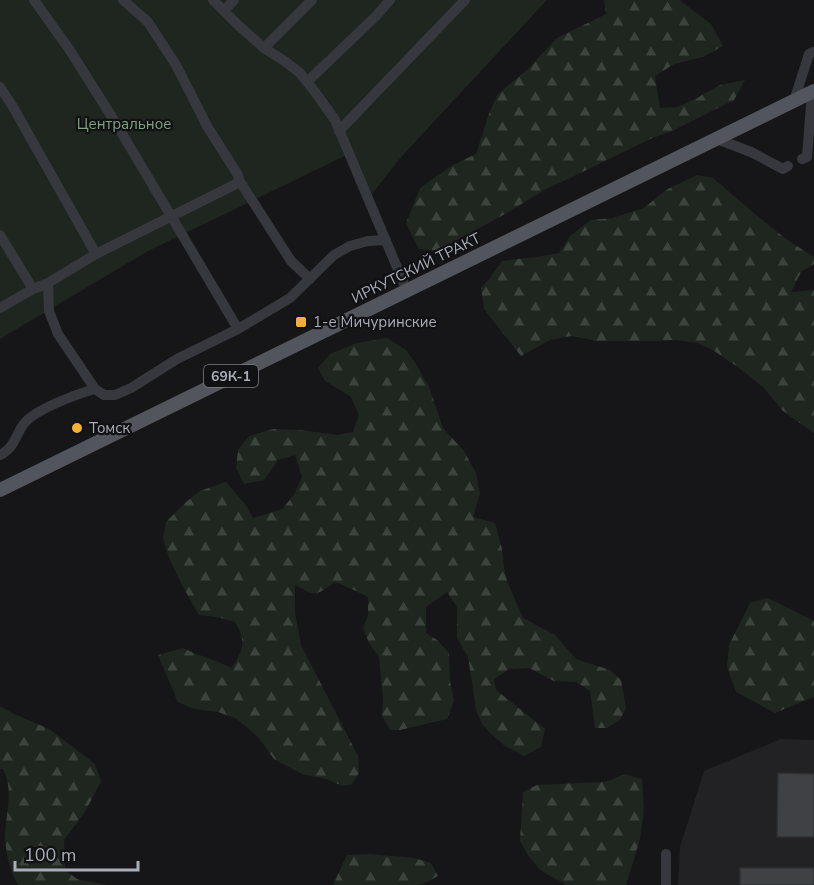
<svg xmlns="http://www.w3.org/2000/svg" width="814" height="885" font-family="'Nunito Sans',sans-serif">
<defs>
<pattern id="forest-firs" width="22" height="20" patternUnits="userSpaceOnUse" patternTransform="scale(1.5)"><rect width="22" height="20" fill="#1e261f"/><path d="M5 1l3.5 6h-7zM16 11l3.5 6h-7z" fill="#3c433d"/></pattern>
</defs>
<rect width="100%" height="100%" fill="#161618"/>
<path fill="#222225" d="M781,739L814,740V885H678L680,847L704,771Z"/>
<path fill="url(#forest-firs)" d="M604,0H679L711,24L723,46L703,57L674,64L655,76L660,108L677,107L697,98L720,85L745,80L734,100L672,131L650,139L568,179L546,189L505,214L437,251L419,249L406,223L420,188L451,166L476,154L490,111L498,94L528,69L557,38L606,14Z
M697,175L713,178L762,220L789,241L814,257V264L801,272L791,292L814,290V433L783,411L763,387L739,368L713,350L697,343L675,340L654,341H597L571,336L550,340L521,356L484,309L481,288L490,278L502,261L536,257L559,253L570,236L591,220L612,218L644,208L666,190Z
M387,338L406,350L416,364L429,387L443,428L464,451L476,473L480,494L473,517L495,523L502,549L504,567L507,581L523,618L555,635L576,659L610,670L621,680L626,708L620,720L607,728H595L590,691L576,682L554,681L529,668L509,669L494,679L496,690L545,729L541,747L524,756L505,746L491,734L482,724L476,710L472,682L468,657L457,638V607L447,592L426,607V633L437,640L449,653L450,681L454,701L447,719L400,730H390L382,716L383,698L379,657L369,643L363,628L368,616V597L356,591L335,582C315,596 317,597 295,585V613L301,645L358,756L359,773L352,784L343,786L326,779L302,774L274,759L258,737L237,719L218,712L194,709L178,702L158,655L183,648C199,656 216,660 232,668C243,650 247,642 235,622L217,617L199,615L183,587L169,558L163,538L166,522L186,502L200,491L226,482L245,504L253,518L282,509L294,495L302,477L295,455L278,460L264,480L244,484L236,468L238,450L249,436L273,429L300,430L338,435L353,432L359,415L351,397L325,381L318,368L330,354L357,343Z
M768,598L814,621V697L775,713L736,692L727,667L729,645L750,603Z
M0,706L12,713L49,729L95,764L101,781L86,810L64,840L65,870L77,879L107,885H18C10,871 5,851 5,835C6,812 14,790 3,769H0Z
M625,774L642,779L644,809L640,839L626,885H566L540,870L528,855L520,841L523,792L537,785L602,782L611,780Z
M370,854L414,858L431,863L438,876L423,884L417,885H333L347,855Z"/>
<path fill="#1e261f" d="M0,0H547L402,156L368,199L347,155L148,251L0,339Z"/>
<path fill="#404145" stroke="#303034" stroke-width="1.5" d="M778,773L814,774V837H777Z
M740,868H814V885H740Z"/>
<g fill="none" stroke-linecap="round" stroke-linejoin="round">
<path stroke="#37383d" stroke-width="10" d="M34,0L69,49L117,125L238,329
M123,0L148,22L176,65L207,126L238,175L239,180L291,261L310,279
M213,0L239,26L264,48L286,62L300,73L315,92L335,120L407,291
M224,11L234,0
M264,48L312,0
M307,82L376,16L390,0
M0,87L13,107L96,254
M794,101L809,54L813,52
M339,131L465,0
M717,139L751,152L783,169L788,166
M802,159L807,157L812,92
M0,235L33,289
M48,283L49,311L58,334L95,389L104,395H115L131,388L177,359L238,329L290,298L334,255L350,246L368,241L386,240
M0,308L33,289L48,283L96,254L236,184L239,180
M0,455C14,448 15,437 23,425C33,410 77,394 95,389
M666,854V885"/>
<path stroke="#53555c" stroke-width="14" d="M0,490L814,91"/>
</g>
<g fill="#f2b134" stroke="#111113" stroke-width="2">
<rect x="295" y="316" width="12" height="12" rx="3"/>
<circle cx="77" cy="428" r="6"/>
</g>
<g text-anchor="middle" dominant-baseline="central" stroke-width="4.5" stroke-linejoin="round" paint-order="stroke">
<rect fill="#111113" stroke="#7b7e86" stroke-width="1.5" x="204" y="365" width="54" height="22" rx="4.5"/>
<g font-size="14" font-weight="bold" fill="#a8adb8">
<text x="231" y="376">69К-1</text>
</g>
<g font-size="15" fill="#7fa381" stroke="#111113">
<text x="124" y="124">Центральное</text>
</g>
<g font-size="15" fill="#a8adb8" stroke="#111113">
<text transform="translate(416 268) rotate(-26)">ИРКУТСКИЙ ТРАКТ</text>
</g>
<g font-size="15" fill="#a8adb8" stroke="#111113" text-anchor="start">
<text x="313" y="322">1-е Мичуринские</text>
<text x="89" y="428">Томск</text>
</g>
</g>
<path d="M15 861v9h123v-9" fill="none" stroke="#a8adb8" stroke-width="3"/>
<text x="24" y="861" font-size="18" fill="#a8adb8" stroke="#111113" stroke-width="4.5" paint-order="stroke">100 m</text>
</svg>
